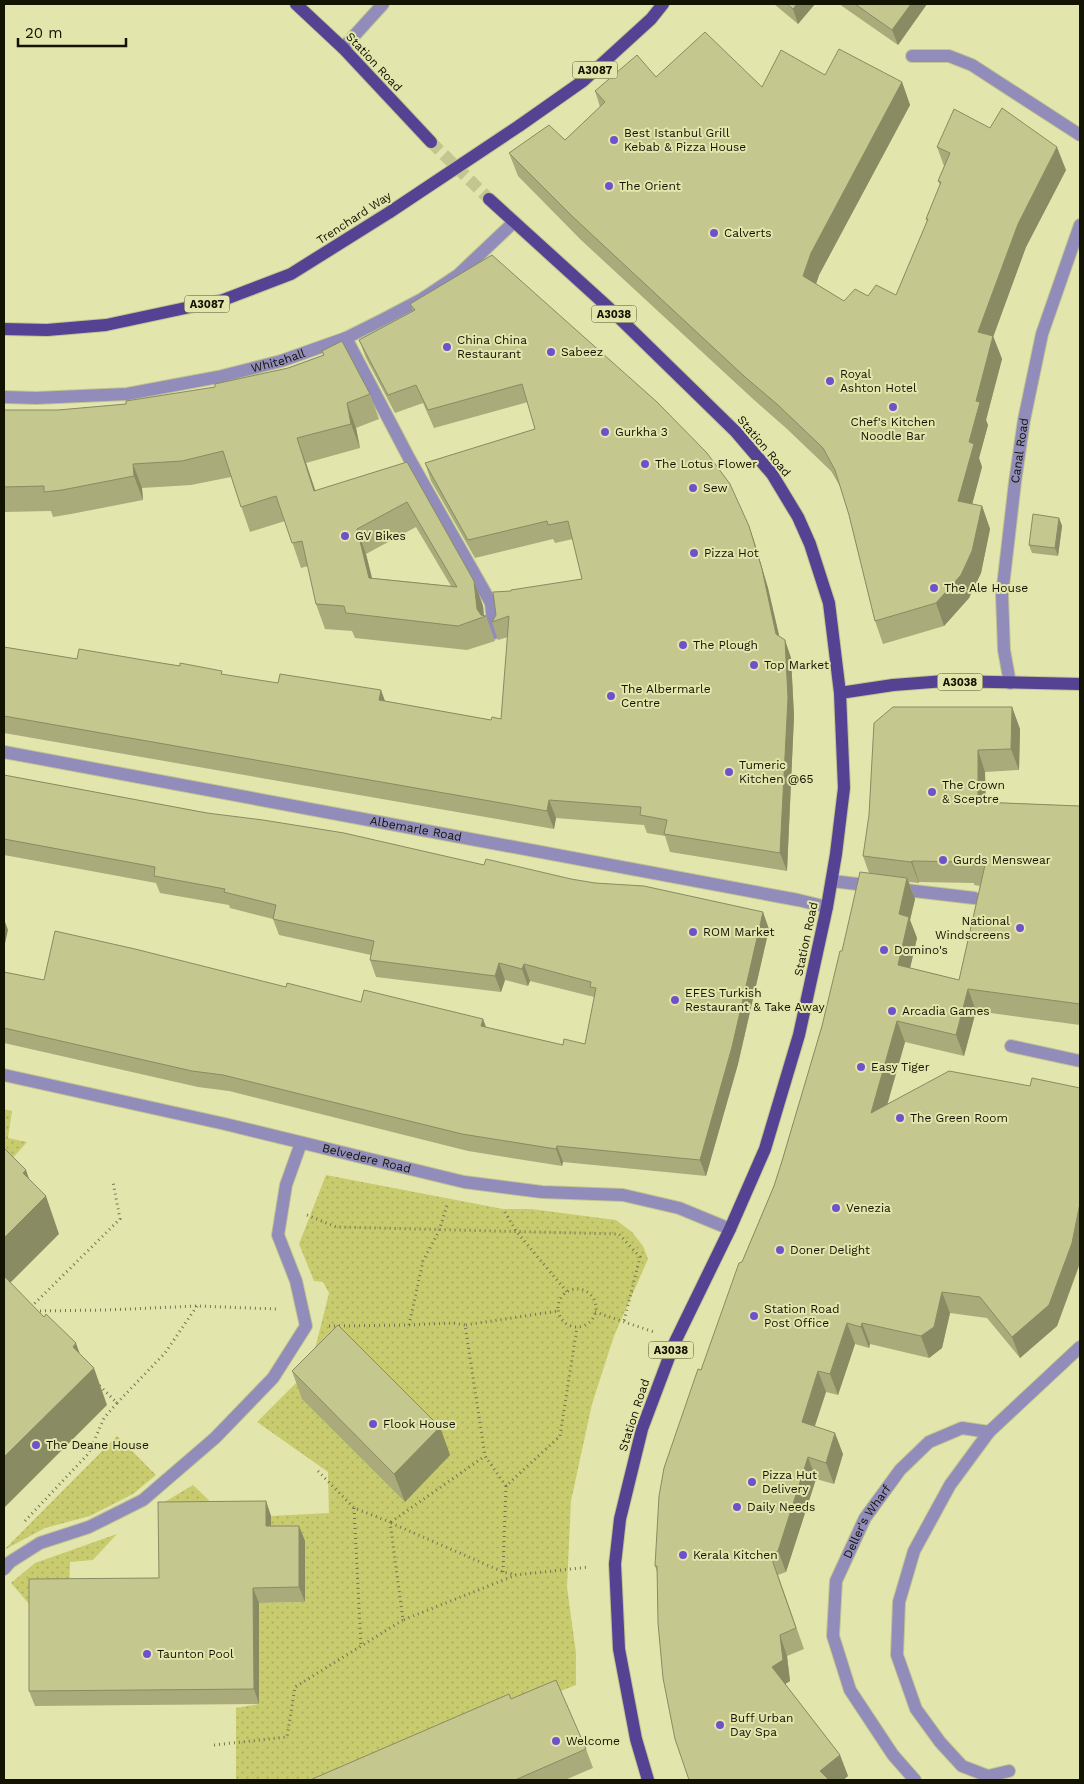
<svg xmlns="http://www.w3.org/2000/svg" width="1084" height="1784" font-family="'Work Sans',sans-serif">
<defs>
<pattern id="grass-dots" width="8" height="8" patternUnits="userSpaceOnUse" patternTransform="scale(1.25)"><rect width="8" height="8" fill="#c9cb6f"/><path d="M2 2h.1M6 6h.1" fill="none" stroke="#acad5e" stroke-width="1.8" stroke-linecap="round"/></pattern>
</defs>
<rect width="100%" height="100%" fill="#e3e6ac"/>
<path fill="url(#grass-dots)" d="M4,1109L12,1111L8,1138L27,1142L4,1168Z
M326,1175L503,1209H531L616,1220L632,1232L643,1246L648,1259L614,1336L592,1404L571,1501L567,1587L576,1653V1685L340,1780H236V1708L259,1704V1603L305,1602L271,1542V1516L329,1513L328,1472L257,1422L297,1382L316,1345L329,1293L323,1282L314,1281L299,1244Z
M117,1436L156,1475L133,1494L90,1516L45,1528L4,1550Z
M193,1485L225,1516L163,1503Z
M117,1534L93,1560L70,1562L69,1594L35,1611L11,1583L35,1563Z"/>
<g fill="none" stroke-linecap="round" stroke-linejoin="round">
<path stroke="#c4c692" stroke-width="12" stroke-dasharray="12 6" stroke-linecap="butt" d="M431,142L489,199"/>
<g stroke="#c2c491" stroke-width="14">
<path id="service" d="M912,56H949L972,65L1080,135
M346,338L410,460L491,603L494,633
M832,881L874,886
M897,889L974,898
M1011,1046L1080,1061
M989,1432L950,1485L914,1551L899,1602L897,1655L916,1709L940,1742L962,1766L988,1776L1009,1771
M4,1569L10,1562L40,1543L89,1527L143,1500L215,1438L273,1378L306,1326L296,1281L278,1235L286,1185L301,1143"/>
</g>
<g stroke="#c2c491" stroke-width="14">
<g id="minor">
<path id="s1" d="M4,397L36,398L127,394L218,377L281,361L346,338L384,319L422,299L458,275L514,222"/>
<path id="s2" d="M1010,683L1004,650L1002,595L1015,482L1024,420L1042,334L1080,225"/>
<path id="s3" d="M4,752L798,900L827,907"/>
<path id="s4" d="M4,1075L225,1124L464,1182L542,1192L623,1195L679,1208L730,1229"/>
<path id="s5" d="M915,1780L893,1755L850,1690L833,1636L836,1581L865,1518L900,1470L929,1442L962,1428L989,1432L1080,1347"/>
</g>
</g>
<g stroke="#c2c491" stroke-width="14">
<path id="tertiary" d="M343,48L383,4"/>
</g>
<g stroke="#c2c491" stroke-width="14">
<path id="primary" d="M296,4L343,48L431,142
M519,126L583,81L651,19L663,4
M489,199L609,308L736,432L772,474L798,517L810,544L829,603L840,693L844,788L836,854L827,907L799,1035L765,1149L730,1229L674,1344L642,1429L620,1519L615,1564L619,1649L636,1739L648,1780
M4,329L47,330L106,325L223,300L291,274L390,212
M840,693L893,685L945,681L1080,684"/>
</g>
<path stroke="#737551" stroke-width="3" stroke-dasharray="1 4" stroke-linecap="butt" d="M505,1212L516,1231L567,1292
M307,1215L336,1227L619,1234L640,1257L624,1321
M558 1308a19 19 0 1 1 38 0a19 19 0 1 1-38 0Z
M31,1307L120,1219L113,1182
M35,1311L106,1310L197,1306L276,1309
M595,1312L654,1332
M409,1325L423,1261L439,1231L448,1202
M329,1326L409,1325L453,1323L465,1325
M117,1403L165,1353L197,1306
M318,1471L354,1508L390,1522L403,1620L516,1575L589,1567
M506,1486L485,1456L465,1325L558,1311
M354,1508L361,1646
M25,1521L89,1453L104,1418L117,1403L98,1384
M391,1522L485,1456
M391,1523L503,1572L516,1575
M503,1572L506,1486L560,1436L577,1327
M214,1745L287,1737L295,1687L403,1620"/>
<use href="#service" stroke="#918cba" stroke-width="12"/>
<use href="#minor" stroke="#918cba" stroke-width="12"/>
<use href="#tertiary" stroke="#918cba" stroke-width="12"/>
<use href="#primary" stroke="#544393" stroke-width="12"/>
<g stroke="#c2c491" stroke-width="14" stroke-linecap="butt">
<path id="primary-bridge" d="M390,212L519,126"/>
</g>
<use href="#primary-bridge" stroke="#544393" stroke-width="12"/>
</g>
<path fill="#a9ab7a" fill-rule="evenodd" d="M774,4H815L798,24Z
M839,4H927L898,45Z
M825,75L902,82L910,105L819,275L816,284L844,301L868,296L896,295L927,221L926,219L940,185L938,181L944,166L937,147L1066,170L1026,247L993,336L1002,359L986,420L988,425L979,458L982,467L972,504L982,506L990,529L981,573L969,598L944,626L883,644L875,621L849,515L841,488L831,471L786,428L753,399L581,240L518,176L509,153L565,140L600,107L595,91L656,77L762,87Z
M410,304L749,526L755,544L768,588L779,636L785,640L791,658L794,716L787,871L670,852L665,836L647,833L644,825L556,818L554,829L4,733V647L77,659L155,662L180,666L223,675L385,701L491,720L501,719L508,637L498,640L492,622L511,591L582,579L573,539L555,543L553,539L475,558L431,481L425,463L535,429L528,402L434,428L423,403L395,413L366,358L359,340L413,311Z
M322,351L370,394L379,419L356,428L360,448L306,463L315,491L407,462L474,581L483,606L484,616H486L495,641L467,650L355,638L352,631L325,629L316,604L308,566L301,568L285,521L250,532L231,477L191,485L142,488L143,500L71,514L53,517L51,511L4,512V410H58L126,404L215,387L288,368L323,355ZM416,527L451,586L372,578L366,554Z
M1059,518L1062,526L1058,556L1032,553L1029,545Z
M1012,707L1020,729L1019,770L985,772L986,802L1080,806V1025L976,1011L964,1056L905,1042L887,1104L1080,1264L1057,1326L1020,1358L987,1318L950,1313L942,1348L929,1358L870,1344L869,1348L855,1344L838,1395L826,1392L815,1426L843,1454L834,1484L816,1479L786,1572L778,1575L804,1649L787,1656L790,1681L785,1684L840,1755L848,1776L843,1780H689L657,1572L655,1566L701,1370L742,1262L774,1186L782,1161L822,1026L842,951L869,873L863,856ZM909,882L919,883V882L974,883V885L980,886L959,980L910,968L917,938L910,920L915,899Z
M4,775L484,865L769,929L738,1064L706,1176L563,1162L562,1166L468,1151L229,1091L198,1087L4,1043V972L44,980L286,987L361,1002L483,1019L486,1027L563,1045L585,1044L594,999V997L530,981L528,986L505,980L501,992L376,977L370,960L371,955L279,935L273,919L230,908L229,905L160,893L156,883L4,855Z
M292,1371L440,1427L450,1455L405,1502L302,1399Z
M266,1501L271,1516V1526H299L305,1541V1602L259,1603V1704L35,1706L29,1691L159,1578Z
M511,1699L586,1749L593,1768L565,1780H310Z"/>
<path fill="#898b63" d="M797,4H815L798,24L793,9Z
M911,4H927L898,45L892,30Z
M902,82L910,105L819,275L811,299L803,276L811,253Z
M1057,147L1066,170L1026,247L987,354L978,332L1018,224Z
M993,336L1002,359L986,420L988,425L979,458L982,467L967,524L958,501L976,401Z
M347,403L356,428L360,448L351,424Z
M297,438L306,463L324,516L314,491Z
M133,464L142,488L143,500L134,476Z
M982,506L990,529L981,573L969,598L944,626L936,603Z
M1059,518L1062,526L1058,556L1055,548Z
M749,526L755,544L768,588L783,652L776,634Z
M357,529L366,554L378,603L369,578Z
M474,581L483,606L484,617L480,618L477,609Z
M785,640L791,658L794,716L787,871L780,853Z
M381,690L388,709L379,700Z
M1012,707L1020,729L1019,770L1011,749Z
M978,750L985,772L986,823L978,802Z
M549,800L556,818L554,829L547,811Z
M912,861L919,882V883L911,862Z
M907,878L915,899L910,920L917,938L906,986L898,965L899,914Z
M763,912L769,929L738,1064L706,1176L700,1160Z
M4,919L8,930L4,948Z
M499,963L505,980L501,992L495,976Z
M524,964L530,981L528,986L522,969Z
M968,989L976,1011L964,1056L956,1035Z
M483,1019L489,1036L481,1026Z
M897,1021L905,1042L879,1134L871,1113Z
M557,1146L563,1162L562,1166L556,1149Z
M26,1170L38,1204L46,1196L59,1234L4,1289V1238L23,1173Z
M1080,1203V1262L1057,1326L1020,1358L1012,1337Z
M942,1292L950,1313L942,1348L929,1358L921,1336Z
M847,1323L855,1344L838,1395L830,1374Z
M862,1323L870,1344L869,1348L861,1327Z
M76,1343L87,1374L94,1368L107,1405L4,1508V1457L73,1347Z
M818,1371L826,1392L809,1443L802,1422Z
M440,1427L450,1455L405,1502L394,1474Z
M835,1433L843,1454L834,1484L826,1463Z
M808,1457L816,1479L786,1572L778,1551Z
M266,1501L271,1516V1542L266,1526Z
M299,1526L305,1541V1602L299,1587Z
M253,1588L259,1603V1704L254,1689Z
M780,1635L787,1656L790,1681L779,1688L772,1667Z
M840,1755L848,1776L843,1780H824L820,1771Z"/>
<path fill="#c4c78e" stroke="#898b63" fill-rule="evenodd" d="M787,4H797L793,9Z
M855,4H911L892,30Z
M705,32L762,87L781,50L825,75L839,49L902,82L811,253L803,276L844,301L855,289L868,296L876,285L896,295L928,219H926L941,182L938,181L950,153L937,147L954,109L990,128L1002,108L1057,147L1018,224L978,332L993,336L976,401L980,402L969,442L974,444L958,501L982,506L972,551L961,575L936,603L875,621L849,515L835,470L823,448L778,405L745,377L573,217L509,153L549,125L565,140L605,102L595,91L637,55L656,77Z
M492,255L657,402L707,453L730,484L749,526L762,569L776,634L785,640L788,698L780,853L664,834L667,820L640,815L641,807L549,800L547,811L4,716V647L77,659L79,649L155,662L180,666V663L222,671L221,674L278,683L280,674L381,690L379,700L491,720L492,717L501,719L509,616L492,622L496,615L493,592L511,591V590L582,579L568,521L548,525L547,521L468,540L425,463L535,429L522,384L428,410L416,385L388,395L359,340L415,310L410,304Z
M342,341L370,394L347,403L351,424L297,438L314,491L407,462L474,581L477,609L481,615L486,616L458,626L346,613L344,606L316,604L302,541L292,543L276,496L241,507L223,451L182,461L133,464L134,476L62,490L44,492V486L4,487V410H58L126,404V401L215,387V384L288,368L324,355L322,351ZM407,502L457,587L369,578L357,529Z
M1033,514L1059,518L1055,548L1029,545Z
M893,707H1012L1011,749L978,750V802L1080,806V1004L968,989L956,1035L897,1021L871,1113L949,1071L1030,1086L1032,1078L1080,1088V1203L1072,1243L1049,1305L1012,1337L980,1297L942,1292L934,1327L921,1336L862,1323L861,1327L847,1323L830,1374L818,1371L802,1422L835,1433L826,1463L808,1457L778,1551L770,1554L796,1628L780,1635L783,1660L772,1667L840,1755L820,1771L829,1780H689L675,1739L663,1678L658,1623L657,1566H655L659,1496L664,1468L698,1369L701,1370L739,1263L742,1262L774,1186L782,1161L822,1026L840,951H842L860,872L907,878L899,914L909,917L898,965L959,980L985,865L967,864V862L912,861L911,862L863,856L869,815L874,723Z
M4,775L207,813L263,820L344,833L484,865L486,859L571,879L595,883L644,886L763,912L732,1047L700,1160L557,1146L556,1149L462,1134L223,1075L192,1071L4,1028V972L44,980L55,931L135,949L286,987L287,983L361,1002L364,990L483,1019L481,1026L563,1045L564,1039L585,1044L596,988L590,987L591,982L524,964L522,969L499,963L495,976L370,960L374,941L273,919L276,905L224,892L225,889L154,876L155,867L4,839Z
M4,1148L26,1170L23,1173L46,1196L4,1238Z
M4,1276L44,1317L46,1314L76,1343L73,1347L94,1368L4,1457Z
M338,1325L440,1427L394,1474L292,1371Z
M266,1501V1526H299V1587L253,1588L254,1689L29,1691V1579L159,1578L158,1502Z
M556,1680L586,1749L515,1780H310L509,1694L511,1699Z"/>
<g fill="#6f52cb" stroke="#e3e6ac" stroke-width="2">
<circle cx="614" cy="140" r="5"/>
<circle cx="609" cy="186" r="5"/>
<circle cx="714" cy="233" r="5"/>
<circle cx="447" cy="347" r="5"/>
<circle cx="551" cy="352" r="5"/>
<circle cx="830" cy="381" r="5"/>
<circle cx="893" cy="407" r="5"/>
<circle cx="605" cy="432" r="5"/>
<circle cx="645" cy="464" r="5"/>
<circle cx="693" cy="488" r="5"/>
<circle cx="345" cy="536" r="5"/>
<circle cx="694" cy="553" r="5"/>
<circle cx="934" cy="588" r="5"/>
<circle cx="683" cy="645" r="5"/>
<circle cx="754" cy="665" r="5"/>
<circle cx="611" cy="696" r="5"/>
<circle cx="729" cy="772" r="5"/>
<circle cx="932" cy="792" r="5"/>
<circle cx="943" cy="860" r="5"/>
<circle cx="1020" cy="928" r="5"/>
<circle cx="693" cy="932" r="5"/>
<circle cx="884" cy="950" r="5"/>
<circle cx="675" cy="1000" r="5"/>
<circle cx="892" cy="1011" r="5"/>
<circle cx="861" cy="1067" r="5"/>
<circle cx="900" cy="1118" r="5"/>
<circle cx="836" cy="1208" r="5"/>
<circle cx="780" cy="1250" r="5"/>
<circle cx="754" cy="1316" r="5"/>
<circle cx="373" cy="1424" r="5"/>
<circle cx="36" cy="1445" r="5"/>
<circle cx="752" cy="1482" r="5"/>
<circle cx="737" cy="1507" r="5"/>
<circle cx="683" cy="1555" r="5"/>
<circle cx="147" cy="1654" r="5"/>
<circle cx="720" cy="1725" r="5"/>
<circle cx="556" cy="1741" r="5"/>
</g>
<g text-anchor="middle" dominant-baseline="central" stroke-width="4" stroke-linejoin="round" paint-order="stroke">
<g fill="#e3e6ac" stroke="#515234" stroke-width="1">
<rect x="572.5" y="61.5" width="45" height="17" rx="4"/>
<rect x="184.5" y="295.5" width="45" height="17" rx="4"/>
<rect x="591.5" y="305.5" width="45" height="17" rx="4"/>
<rect x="937.5" y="673.5" width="45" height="17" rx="4"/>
<rect x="648.5" y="1341.5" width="45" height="17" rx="4"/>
</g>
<g font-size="11" font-weight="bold" fill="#121301">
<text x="595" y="70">A3087</text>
<text x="207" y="304">A3087</text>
<text x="614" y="314">A3038</text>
<text x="960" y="682">A3038</text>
<text x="671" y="1350">A3038</text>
</g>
<g font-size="12" fill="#121301" stroke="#e3e6ac">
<text transform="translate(374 62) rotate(47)">Station Road</text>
<text transform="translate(354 218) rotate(-33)">Trenchard Way</text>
<text stroke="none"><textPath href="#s1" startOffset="278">Whitehall</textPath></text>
<text transform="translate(764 446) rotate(50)">Station Road</text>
<text stroke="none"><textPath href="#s2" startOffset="234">Canal Road</textPath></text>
<text stroke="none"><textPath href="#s3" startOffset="419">Albemarle Road</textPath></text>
<text transform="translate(806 939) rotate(-78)">Station Road</text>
<text stroke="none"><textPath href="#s4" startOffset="372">Belvedere Road</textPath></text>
<text transform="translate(634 1415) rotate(-72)">Station Road</text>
<text stroke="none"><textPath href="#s5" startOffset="290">Deller's Wharf</textPath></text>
</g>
<g font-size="12" fill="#121301" stroke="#e3e6ac" text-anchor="start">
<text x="624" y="133">Best Istanbul Grill<tspan x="624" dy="14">Kebab &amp; Pizza House</tspan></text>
<text x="619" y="186">The Orient</text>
<text x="724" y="233">Calverts</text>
<text x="457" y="340">China China<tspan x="457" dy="14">Restaurant</tspan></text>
<text x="561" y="352">Sabeez</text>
<text x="840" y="374">Royal<tspan x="840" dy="14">Ashton Hotel</tspan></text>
<text x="893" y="422" text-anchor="middle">Chef's Kitchen<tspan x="893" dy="14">Noodle Bar</tspan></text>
<text x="615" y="432">Gurkha 3</text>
<text x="655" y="464">The Lotus Flower</text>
<text x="703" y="488">Sew</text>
<text x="355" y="536">GV Bikes</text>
<text x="704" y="553">Pizza Hot</text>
<text x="944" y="588">The Ale House</text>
<text x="693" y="645">The Plough</text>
<text x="764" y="665">Top Market</text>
<text x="621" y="689">The Albermarle<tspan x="621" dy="14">Centre</tspan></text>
<text x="739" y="765">Tumeric<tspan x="739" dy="14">Kitchen @65</tspan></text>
<text x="942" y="785">The Crown<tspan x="942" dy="14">&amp; Sceptre</tspan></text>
<text x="953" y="860">Gurds Menswear</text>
<text x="1010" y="921" text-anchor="end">National<tspan x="1010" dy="14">Windscreens</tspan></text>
<text x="703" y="932">ROM Market</text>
<text x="894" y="950">Domino's</text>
<text x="685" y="993">EFES Turkish<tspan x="685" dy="14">Restaurant &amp; Take Away</tspan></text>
<text x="902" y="1011">Arcadia Games</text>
<text x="871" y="1067">Easy Tiger</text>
<text x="910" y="1118">The Green Room</text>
<text x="846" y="1208">Venezia</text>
<text x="790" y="1250">Doner Delight</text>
<text x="764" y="1309">Station Road<tspan x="764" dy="14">Post Office</tspan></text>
<text x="383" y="1424">Flook House</text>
<text x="46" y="1445">The Deane House</text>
<text x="762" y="1475">Pizza Hut<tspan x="762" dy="14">Delivery</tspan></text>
<text x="747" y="1507">Daily Needs</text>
<text x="693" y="1555">Kerala Kitchen</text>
<text x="157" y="1654">Taunton Pool</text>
<text x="730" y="1718">Buff Urban<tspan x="730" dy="14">Day Spa</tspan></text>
<text x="566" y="1741">Welcome</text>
</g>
</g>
<rect width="1084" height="1784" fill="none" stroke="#121301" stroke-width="10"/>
<path d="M18 38v8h108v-8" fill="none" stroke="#121301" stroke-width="2.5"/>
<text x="25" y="38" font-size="15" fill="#121301" stroke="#e3e6ac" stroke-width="4" paint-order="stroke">20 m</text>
</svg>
